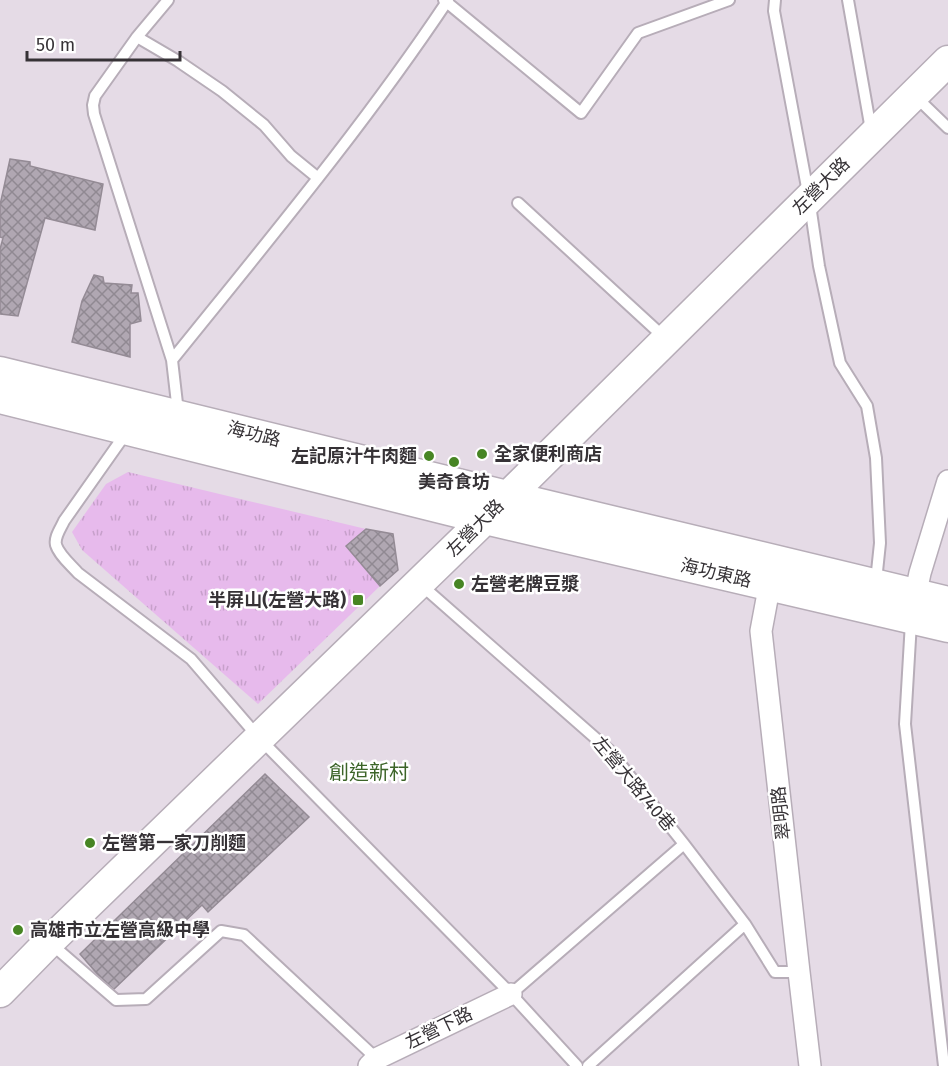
<svg xmlns="http://www.w3.org/2000/svg" width="948" height="1066" font-family="'Fira Sans','Noto Sans TC',sans-serif">
<defs>
<pattern id="grass-tufts" width="24" height="20" patternUnits="userSpaceOnUse" patternTransform="scale(1.5)"><rect width="24" height="20" fill="#e7baec"/><path d="M3 7l-1-3M5 7V3M7 7l1-3M15 17l-1-3M17 17v-4M19 17l1-3" fill="none" stroke="#c7a0cb"/></pattern>
<pattern id="building-cross-hatch" width="8" height="8" patternUnits="userSpaceOnUse" patternTransform="scale(1.5)"><rect width="8" height="8" fill="#b0a7b2"/><path d="M0 0l8 8M0 8l8-8" fill="none" stroke="#908992"/></pattern>
</defs>
<rect width="100%" height="100%" fill="#e5dbe6"/>
<path fill="url(#grass-tufts)" d="M128,472L366,529L346,546L380,586L258,704L82,550L72,532L106,484Z"/>
<path fill="url(#building-cross-hatch)" stroke="#948b95" stroke-width="1.5" d="M10,159L30,162V166L103,184L95,230L45,218L18,316L0,314V249L3,238L0,237V205Z
M94,275L103,277L104,283L132,285L131,293H138L141,321L130,324V357L72,342L82,301Z
M366,529L393,534L398,570L380,586L346,546Z
M265,774L309,817L208,912L202,905L112,991L80,954Z"/>
<g fill="none" stroke-linecap="round" stroke-linejoin="round">
<g stroke="#b7adb8" stroke-width="14">
<path id="lane" d="M168,0L137,37L95,96L93,105L94,114L172,360L178,412
M444,0L581,113L638,33L729,0
M775,0L774,11L809,198L819,266L840,363L867,406L876,458L880,543L876,581
M848,0L871,130
M137,37L178,61L222,91L264,125L291,156L318,178
M916,97L948,128
M518,203L666,339
M172,360C267,242 364,126 448,0
M126,433L64,521C61,528 54,537 56,545C59,555 71,565 78,573L191,659L259,738L511,994L577,1066
M419,583L609,750L684,844L745,924L775,972H799
M911,622L905,724L944,1066
M49,942L116,1000L146,999L221,931L244,935L378,1060
M511,994L684,844
M588,1066L745,924"/>
</g>
<g stroke="#b7adb8" stroke-width="24">
<path id="street" d="M772,572L761,631L799,972L810,1066
M913,606L920,573L948,481
M369,1066L376,1059L511,994"/>
</g>
<g stroke="#b7adb8" stroke-width="33">
<path id="secondary" d="M0,372L507,496L948,602
M0,398L485,519L948,627
M0,992L49,942L485,519L948,61"/>
</g>
<use href="#lane" stroke="#fff" stroke-width="10"/>
<use href="#street" stroke="#fff" stroke-width="21"/>
<use href="#secondary" stroke="#fff" stroke-width="30"/>
</g>
<g fill="#478524" stroke="#fff" stroke-width="2">
<circle cx="482" cy="454" r="6"/>
<circle cx="429" cy="456" r="6"/>
<circle cx="454" cy="462" r="6"/>
<circle cx="459" cy="584" r="6"/>
<rect x="352" y="594" width="12" height="12" rx="3"/>
<circle cx="90" cy="843" r="6"/>
<circle cx="18" cy="930" r="6"/>
</g>
<g text-anchor="middle" dominant-baseline="central" stroke-width="5" stroke-linejoin="round" paint-order="stroke">
<g font-size="18" fill="#363236" stroke="#fff">
<text transform="translate(821 186) rotate(-45)">左營大路</text>
<text transform="translate(254 434) rotate(14)">海功路</text>
<text transform="translate(475 528) rotate(-45)">左營大路</text>
<text transform="translate(716 573) rotate(13)">海功東路</text>
<text transform="translate(634 784) rotate(50)">左營大路740巷</text>
<text transform="translate(781 813) rotate(-96)">翠明路</text>
<text transform="translate(439 1028) rotate(-26)">左營下路</text>
</g>
<g font-size="18" font-weight="bold" fill="#363236" stroke="#fff" text-anchor="start">
<text x="494" y="454">全家便利商店</text>
<text x="417" y="456" text-anchor="end">左記原汁牛肉麵</text>
<text x="454" y="482" text-anchor="middle">美奇食坊</text>
<text x="471" y="584">左營老牌豆漿</text>
<text x="346" y="600" text-anchor="end">半屏山(左營大路)</text>
<text x="102" y="843">左營第一家刀削麵</text>
<text x="30" y="930">高雄市立左營高級中學</text>
</g>
<g font-size="20" fill="#3c6428" stroke="#fff">
<text x="369" y="772">創造新村</text>
</g>
</g>
<path d="M27 51v9h153v-9" fill="none" stroke="#363236" stroke-width="3"/>
<text x="36" y="51" font-size="18" fill="#363236" stroke="#ffffff" stroke-width="4.5" paint-order="stroke">50 m</text>
</svg>
